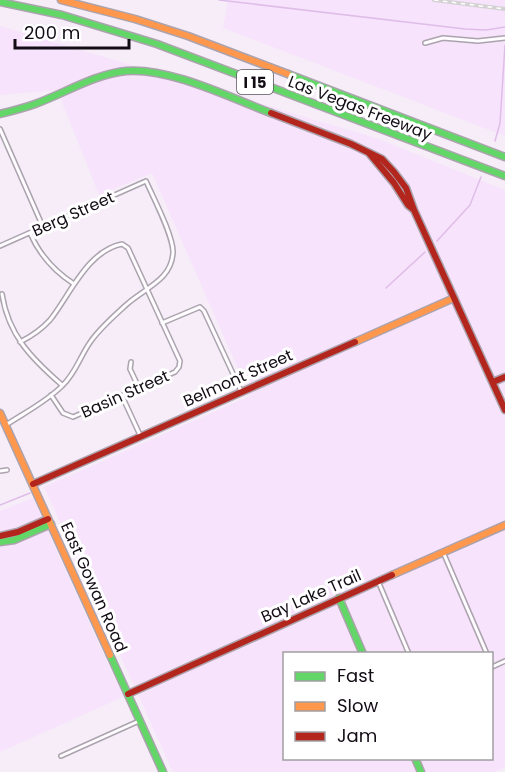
<svg xmlns="http://www.w3.org/2000/svg" width="505" height="772" font-family="Poppins,sans-serif">
<rect width="100%" height="100%" fill="#f6edf9"/>
<path fill="#f7e3fb" fill-rule="evenodd" d="M228,0H505V136L223,28Z
M0,26L379,139L505,190V767L494,772H173L44,487L250,396L152,173L99,195L57,90L0,95ZM284,654H492V758H284Z
M33,498L123,697L0,752V511Z"/>
<g fill="none" stroke-linecap="round" stroke-linejoin="round">
<path stroke="#dfbde8" stroke-width="1.5" d="M219,0L465,29L486,30L505,27
M495,141L500,123L505,45
M437,241L470,205L481,177
M386,288L425,252
M0,505L30,493"/>
<g stroke="#aba3ad" stroke-width="6">
<path id="street" d="M425,43L443,38L478,41L505,38
M0,129L43,227
M30,233C40,256 54,271 74,284
M0,246L146,181C153,197 174,237 173,253C171,281 144,288 126,305C114,316 101,327 91,341C80,356 76,373 62,386C46,402 24,413 6,425
M2,294C8,335 32,359 62,385
M162,323L200,307L204,311L241,391
M20,342C32,336 41,330 50,320C70,295 87,251 122,244L128,248L180,361L179,367L175,372L73,417L63,413L51,395
M131,362L130,369L139,388
M122,396L140,435
M0,471L7,470
M443,552L487,654
M378,581L409,654
M492,667L505,661
M61,756L139,721"/>
</g>
<g stroke="#aba3ad" stroke-width="9">
<path id="fast" d="M0,2L62,15L157,44L505,176
M288,74L505,157
M0,114C12,111 24,108 35,104C65,93 95,74 126,71C169,67 231,98 271,113
M0,542L14,540L51,524
M339,598L363,654
M110,655L163,772
M415,758L421,772"/>
</g>
<g stroke="#aba3ad" stroke-width="9">
<path id="slow" d="M61,0L135,19L188,36L288,74
M355,342L454,298
M0,413L110,655
M392,575L505,525"/>
</g>
<g stroke="#aba3ad" stroke-width="9">
<path id="jam" d="M271,113L351,144L382,159L394,172L406,188L414,210L505,410
M369,153L394,183L408,205L414,210
M493,382L505,377
M33,484L355,342
M0,536L18,532L48,519
M128,694L392,575"/>
</g>
<use href="#street" stroke="#fefcfe" stroke-width="3"/>
<use href="#fast" stroke="#63d668" stroke-width="6"/>
<use href="#slow" stroke="#ff974d" stroke-width="6"/>
<use href="#jam" stroke="#b3261e" stroke-width="6"/>
<g stroke="#d4d1d4" stroke-width="4">
<path id="rail" d="M434,0L505,9"/>
</g>
<use href="#rail" stroke="#fff" stroke-width="1.5" stroke-dasharray="4.5" stroke-linecap="butt"/>
</g>
<g text-anchor="middle" dominant-baseline="central" stroke-width="6" stroke-linejoin="round" paint-order="stroke">
<rect fill="#fff" stroke="#5a555b" stroke-width="1.5" x="237" y="70" width="36" height="24" rx="4.5"/>
<g font-size="15" font-weight="bold" fill="#130c15">
<text x="255" y="82">I 15</text>
</g>
<g font-size="16" fill="#130c15" stroke="#fff">
<text transform="translate(360 108) rotate(21)">Las Vegas Freeway</text>
<text transform="translate(73 214) rotate(-24)">Berg Street</text>
<text transform="translate(238 378) rotate(-24)">Belmont Street</text>
<text transform="translate(125 394) rotate(-24)">Basin Street</text>
<text transform="translate(94 587) rotate(66)">East Gowan Road</text>
<text transform="translate(311 596) rotate(-24)">Bay Lake Trail</text>
</g>
</g>
<rect x="283" y="652" width="210" height="108" fill="#ffffff" stroke="#a19ea1" stroke-width="1.5"/>
<rect x="295" y="672" width="30" height="9" fill="#63d668" stroke="#a19ea1" stroke-width="1.5"/>
<text x="337" y="682" font-size="18" fill="#130c15">Fast</text>
<rect x="295" y="702" width="30" height="9" fill="#ff974d" stroke="#a19ea1" stroke-width="1.5"/>
<text x="337" y="712" font-size="18" fill="#130c15">Slow</text>
<rect x="295" y="732" width="30" height="9" fill="#b3261e" stroke="#a19ea1" stroke-width="1.5"/>
<text x="337" y="742" font-size="18" fill="#130c15">Jam</text>
<path d="M15 39v9h114v-9" fill="none" stroke="#130c15" stroke-width="3"/>
<text x="24" y="39" font-size="18" fill="#130c15" stroke="#ffffff" stroke-width="4.5" paint-order="stroke">200 m</text>
</svg>
